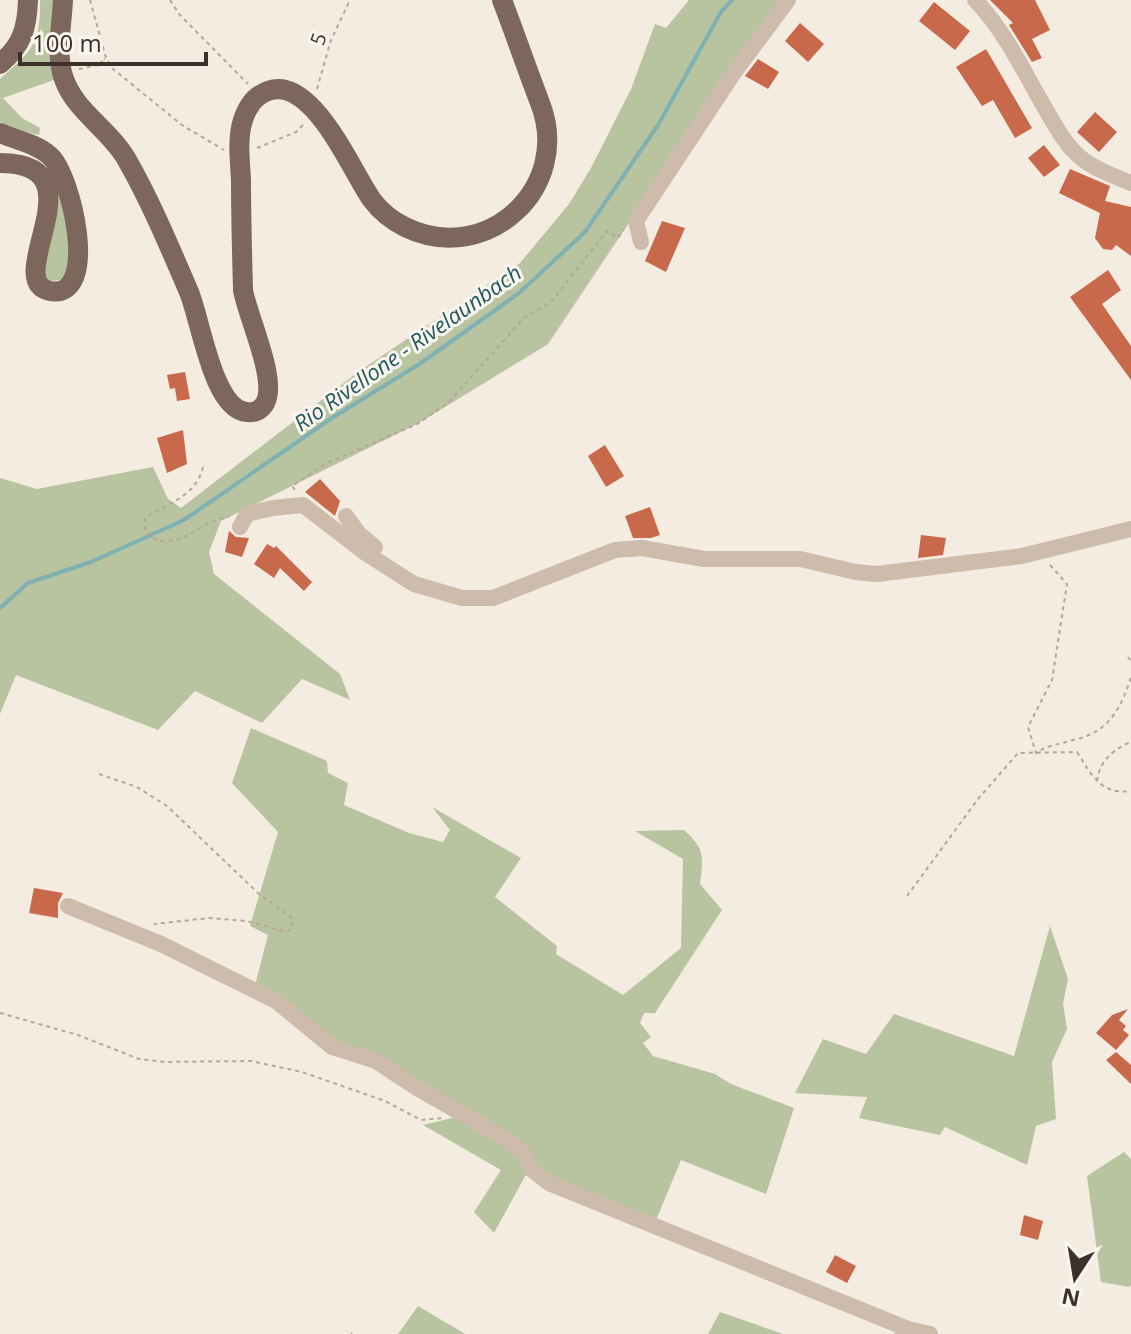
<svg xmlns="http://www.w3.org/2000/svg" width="1131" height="1334" font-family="'Open Sans',sans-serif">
<rect width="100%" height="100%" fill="#f4ebe1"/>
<path fill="#b8c4a0" d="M40,0H55L54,80L3,98L22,118L40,128L39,135L14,129L0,122V79C31,51 41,45 40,0Z
M689,0H778L548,344L417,424L221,521L209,552L214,574L340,674L350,700L302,679L262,723L195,691L158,730L16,675L0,714V478L37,489L153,467L168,499L181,508L358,372L520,263L569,204L591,168L631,89L655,24L666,28Z
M56,187C66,216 75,250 64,279L53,281L43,277Z
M251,728L327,761L328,773L348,783L344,805L409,833L443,842L450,830L432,807L521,858L495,897L557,946L556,954L623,995L681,948L683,859L635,831L684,830C706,850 703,857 700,884L722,910L655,1013H644L640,1023L651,1037L643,1043L653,1056L715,1074L731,1084L794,1108L766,1194L681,1160L654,1225L528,1171L494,1233L474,1212L501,1170L423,1125L456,1117L253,993L268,935L250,926L278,832L232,783Z
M1050,926L1068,979L1063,1003L1067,1029L1052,1062L1056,1119L1036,1126L1027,1165L945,1127L940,1135L859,1118L867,1097L795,1093L823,1039L866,1054L894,1014L1014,1056Z
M1124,1152L1131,1159V1285L1129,1287L1101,1282L1087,1176Z
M418,1306L465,1334H398Z
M720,1312L783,1334H708Z"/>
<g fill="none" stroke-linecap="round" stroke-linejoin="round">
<path stroke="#7fb0b2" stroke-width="4" d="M0,608L28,583L91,562L184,520L332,418L421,363L519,293L585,232L658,125L721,12L732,0"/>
</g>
<path fill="#c8694b" d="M990,0H1035L1050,30L1032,39L1042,58L1032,62L1009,25L1013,23Z
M934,2L970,31L955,50L919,21Z
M800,23L824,44L808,62L785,41Z
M986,49L1032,128L1015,138L993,100L982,106L956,67Z
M758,59L779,72L768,89L745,76Z
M1095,112L1117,132L1099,152L1077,132Z
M1044,145L1060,165L1044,177L1028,158Z
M1070,169L1110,186L1105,201L1131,207V256L1116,245L1112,250L1103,249L1095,238L1100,213L1059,193Z
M662,221L685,228L666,272L645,261Z
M1108,270L1121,290L1102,304L1131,346V380L1070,297Z
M185,372L190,399L177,401L175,388L170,389L167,375Z
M183,430L187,464L167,473L157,438Z
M605,445L624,476L606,487L588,456Z
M320,479L340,501L335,516L305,492Z
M650,507L660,535L651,538H633L625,516Z
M229,531L236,537L249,538L242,557L225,552Z
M921,535L946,538L943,555L918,558Z
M267,544L274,548L276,546L312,582L304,591L280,568L274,578L254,564Z
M34,888L63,893L58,903V918L29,913Z
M1128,1009L1119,1020L1126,1026L1123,1030L1129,1035L1116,1050L1096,1033L1112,1015Z
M1116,1052L1131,1065V1084L1106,1060Z
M1024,1215L1043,1221L1038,1240L1020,1235Z
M835,1255L856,1266L847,1283L826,1272Z"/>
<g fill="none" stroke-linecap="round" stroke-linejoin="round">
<path stroke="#b9a596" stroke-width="2" stroke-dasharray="4 4" stroke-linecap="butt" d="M90,0L106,58L113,69L182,125L224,150
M170,0L179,14L248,84
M79,69L103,64L101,60L105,59
M317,89L331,40L350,0
M257,148L296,132L304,124
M203,467C197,495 168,504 145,518V531L158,541C164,541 173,541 179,539C197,533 205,520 229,517
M295,490L292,486L327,463L417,424L448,403L524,318L550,303L607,231L618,238L624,229
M1050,565L1067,584L1052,680L1028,727L1036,753C1048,745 1060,744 1073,740C1108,733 1121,709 1131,677
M1128,657L1131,661
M99,774L137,787L167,806L258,893L293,919L291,928L287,932L246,921L209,918L154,924
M1097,781C1099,762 1113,749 1131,742
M907,896L978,799L1018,753L1077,752C1092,775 1100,795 1131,791
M0,1013L78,1035L139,1059L165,1062L251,1061L302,1072L385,1101L421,1120L443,1118
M351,1333L352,1334"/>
<path stroke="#cdbbac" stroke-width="16" d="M975,0C1004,30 1022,68 1042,103C1054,123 1064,144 1081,158C1096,170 1114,176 1131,183
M641,242L636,221L733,74L788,0
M346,516L359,534L375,547
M240,527L247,514L273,508L303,505L364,552L414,584L462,598H493L615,550L642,548L704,559H800L856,572L877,574L1022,556L1131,529
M68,906L161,944L276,1001L332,1047L376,1061L417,1088L508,1140L523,1152L531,1169L549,1183L908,1329
M902,1334L908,1329L930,1334"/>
<path stroke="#7d675c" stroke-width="20" d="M63,0C62,25 55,54 64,79C75,111 110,130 127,160C151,202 170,248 189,292C201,321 213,410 247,412C253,413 259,411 263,406C281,386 247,316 243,290C242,253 241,217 241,180C240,161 237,138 243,120C246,111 252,100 260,95C308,63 351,171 372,200C381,212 393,221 405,227C487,267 573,187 540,103C527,69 515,34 502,0
M0,64C22,45 27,29 28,0
M0,133C16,140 37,144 50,156C71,174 101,300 50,291C0,280 104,163 0,163"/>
</g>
<g text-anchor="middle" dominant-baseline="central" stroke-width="6" stroke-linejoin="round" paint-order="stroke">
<g font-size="20" fill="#3b302b" stroke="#fbf5ee">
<text transform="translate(318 39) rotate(-71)">5</text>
</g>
<g font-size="22" font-style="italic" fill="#1f5a5e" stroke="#fbf5ee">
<text transform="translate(407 347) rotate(-35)">Rio Rivellone - Rivelaunbach</text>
</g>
</g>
<g transform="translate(1075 1278) rotate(192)" stroke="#fbf5ee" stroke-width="6" paint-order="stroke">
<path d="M0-6L14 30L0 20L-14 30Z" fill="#3b302b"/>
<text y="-12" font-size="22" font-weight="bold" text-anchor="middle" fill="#3b302b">N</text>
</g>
<path d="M20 52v12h186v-12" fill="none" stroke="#3b302b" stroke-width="4"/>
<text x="32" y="52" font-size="24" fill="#3b302b" stroke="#fbf5ee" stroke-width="6" paint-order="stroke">100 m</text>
</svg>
